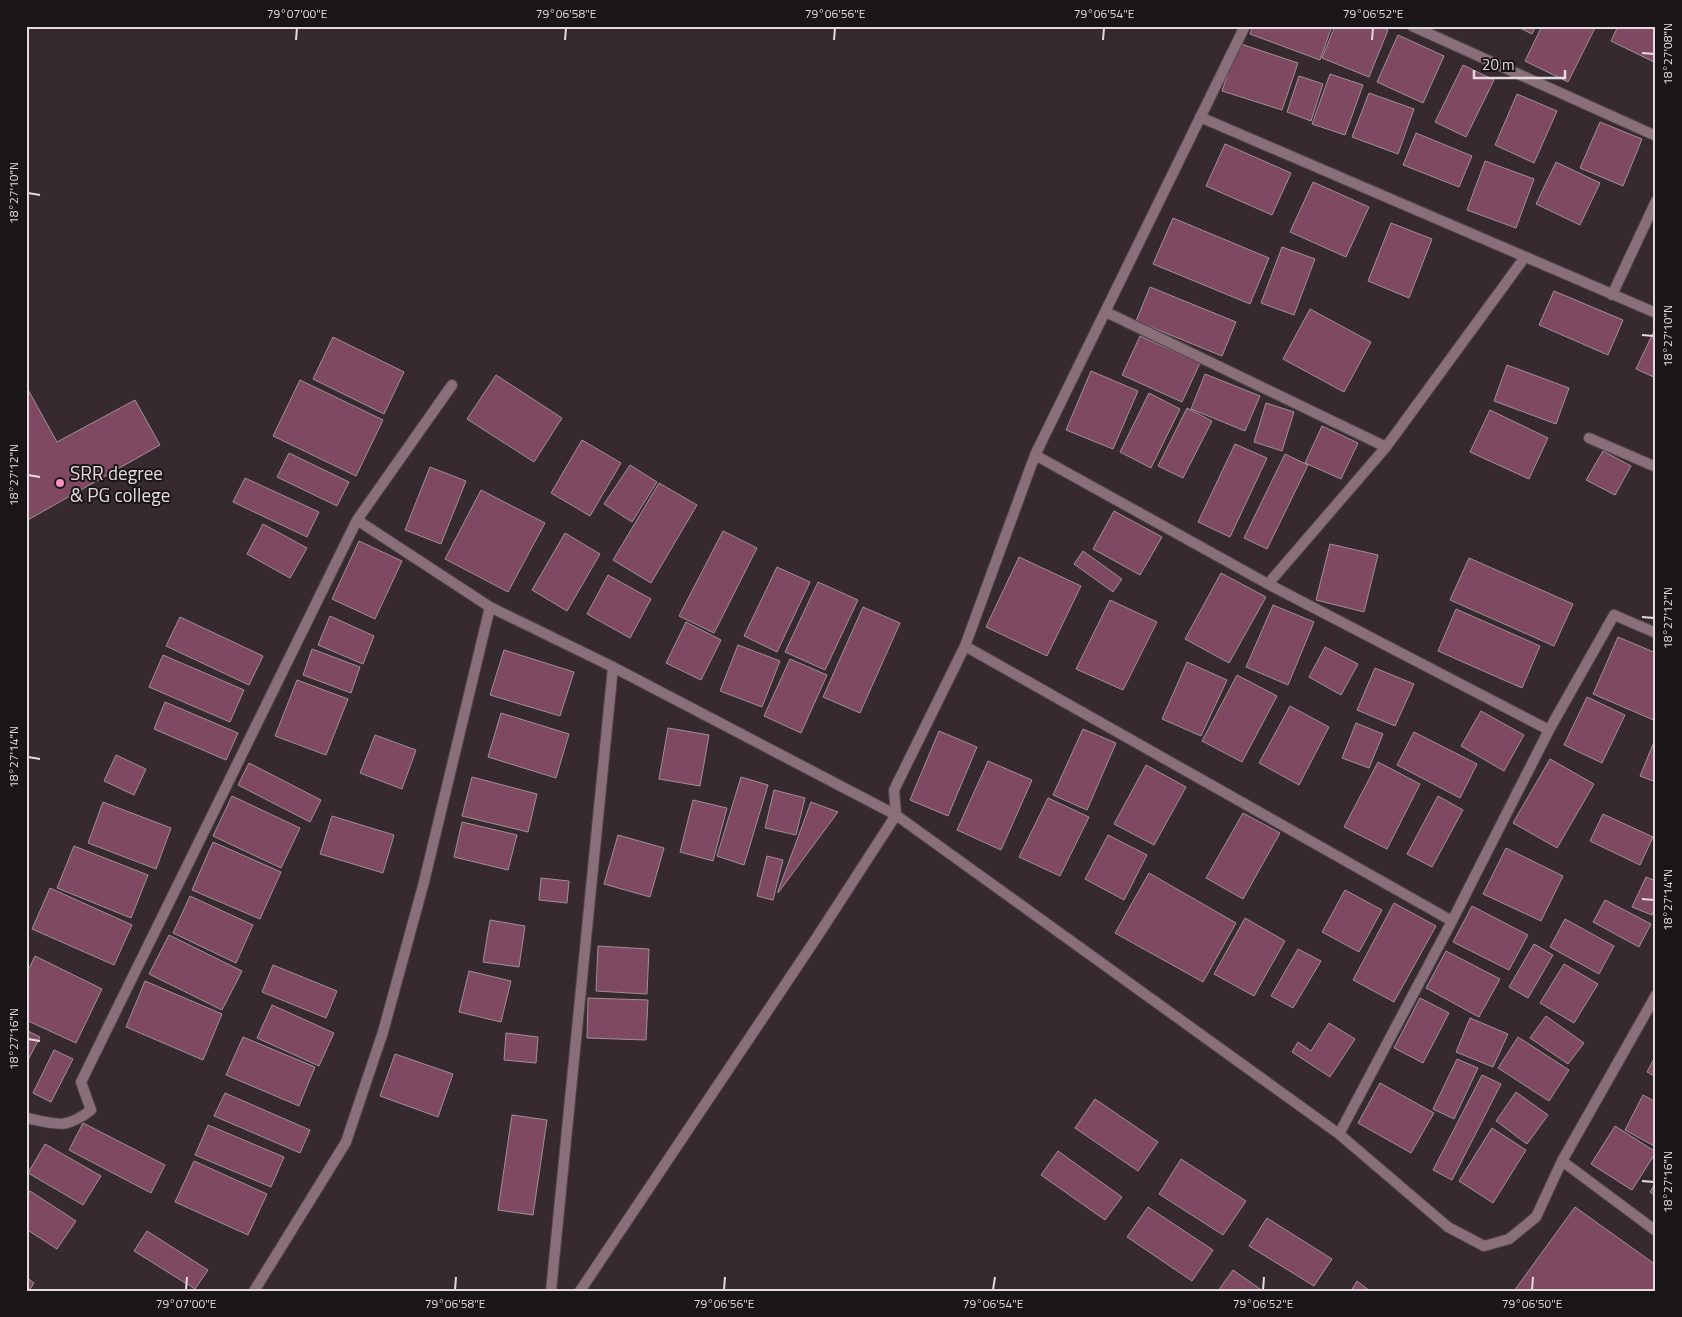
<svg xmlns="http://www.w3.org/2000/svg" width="1682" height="1317" font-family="'Titillium Web',sans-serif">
<rect width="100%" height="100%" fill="#372a2f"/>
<path fill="#7e4961" stroke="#a09097" d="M1253,26H1332L1320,60L1250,34Z
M1335,26H1378L1388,30L1369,77L1322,58Z
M1516,26H1536L1532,34Z
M1542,26H1596L1568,82L1525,61Z
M1618,26H1656V63L1611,41Z
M1398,35L1444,56L1423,103L1377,82Z
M1238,43L1298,63L1282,110L1222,91Z
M1463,65L1494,80L1466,137L1435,122Z
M1330,74L1363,85L1345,135L1312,124Z
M1299,76L1323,84L1311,121L1287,112Z
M1369,93L1414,109L1398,154L1352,137Z
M1517,94L1557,111L1534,163L1495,145Z
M1600,122L1642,139L1623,186L1580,168Z
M1416,133L1472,156L1459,187L1403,165Z
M1225,144L1291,173L1272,215L1206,186Z
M1485,161L1534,179L1516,228L1467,210Z
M1556,162L1600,183L1580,225L1536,204Z
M1313,182L1369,207L1346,257L1290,232Z
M1173,218L1269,258L1250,304L1153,264Z
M1391,223L1432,239L1409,298L1368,281Z
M1282,247L1315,259L1294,315L1261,303Z
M1150,287L1236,322L1222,356L1136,321Z
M1554,291L1623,320L1608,355L1539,325Z
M1310,309L1371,342L1344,392L1283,359Z
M1656,327V378L1636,369Z
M1140,336L1200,363L1182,402L1122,375Z
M333,337L404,372L384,414L313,379Z
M1507,365L1569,388L1556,424L1494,401Z
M1091,371L1138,391L1113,449L1066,430Z
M1205,374L1260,396L1245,431L1191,409Z
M496,375L562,418L534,462L467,419Z
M300,380L383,420L356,476L273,436Z
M26,386L57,442L135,400L160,445L26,521Z
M1149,393L1180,409L1151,468L1120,452Z
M1266,403L1294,412L1282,451L1254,442Z
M1187,408L1212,421L1183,478L1158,466Z
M1490,410L1548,438L1529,479L1470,452Z
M1322,426L1358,443L1341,479L1305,463Z
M582,440L621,463L590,516L551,493Z
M1235,444L1267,458L1230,537L1198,522Z
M1603,451L1631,466L1615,495L1586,480Z
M289,453L349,482L337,506L277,477Z
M1285,454L1308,465L1267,549L1244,538Z
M630,465L657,482L632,522L604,504Z
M430,467L466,481L441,544L405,530Z
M245,478L319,512L307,537L233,502Z
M659,483L697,505L651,583L613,560Z
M481,490L545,523L508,592L445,559Z
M1114,511L1162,537L1140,575L1093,549Z
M263,524L307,548L290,578L247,554Z
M723,531L757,548L714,633L679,616Z
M565,533L600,554L567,611L532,590Z
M359,541L402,561L375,619L332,599Z
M1330,544L1378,555L1364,612L1316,600Z
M1083,551L1122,579L1113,592L1074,564Z
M1019,557L1081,586L1047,656L986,627Z
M1469,558L1573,604L1554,646L1450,600Z
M777,567L810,582L777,652L744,636Z
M1221,573L1266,597L1229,663L1185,639Z
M608,575L651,599L630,638L587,614Z
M818,582L858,600L825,670L785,652Z
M1110,600L1157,622L1123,690L1076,669Z
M1273,605L1314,622L1288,685L1246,667Z
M863,607L900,623L860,713L823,697Z
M1456,609L1540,646L1522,688L1438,651Z
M330,616L374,636L363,664L318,645Z
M180,617L263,656L249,685L166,646Z
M686,622L721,640L701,680L666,663Z
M1618,637L1656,653V721L1593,694Z
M738,645L780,661L762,707L720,691Z
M1325,647L1358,664L1341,695L1309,677Z
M312,649L360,667L351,693L303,675Z
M504,650L574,672L560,716L490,695Z
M163,655L244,690L230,722L149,687Z
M790,659L827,675L801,733L764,716Z
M1187,662L1227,680L1201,736L1162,719Z
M1375,668L1414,684L1395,726L1357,710Z
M1237,675L1277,696L1242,762L1202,741Z
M297,680L348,699L326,755L275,736Z
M1587,697L1625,715L1602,763L1564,745Z
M165,702L238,733L226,760L154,729Z
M1290,706L1329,727L1299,785L1259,763Z
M1481,711L1524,735L1504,771L1461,746Z
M501,713L569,734L556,778L488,757Z
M1356,723L1383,734L1369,768L1342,758Z
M668,728L709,735L700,786L659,779Z
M1083,729L1116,743L1087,810L1053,795Z
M939,731L977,747L948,816L910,800Z
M1414,732L1477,764L1460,798L1397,765Z
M375,735L416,750L402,789L360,773Z
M1656,737V782L1640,776Z
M116,755L146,769L134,795L104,781Z
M1550,759L1594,784L1557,848L1513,823Z
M988,761L1032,780L1001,850L957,830Z
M1378,762L1420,784L1387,849L1344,827Z
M249,763L321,800L310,822L238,785Z
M1146,765L1186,787L1154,845L1114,824Z
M472,777L537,794L528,832L462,816Z
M741,777L768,785L744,865L717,856Z
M774,790L805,798L796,835L765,828Z
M232,796L300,828L281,868L213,836Z
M1438,796L1463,810L1432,867L1407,854Z
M1048,798L1089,817L1060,876L1019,857Z
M693,800L727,808L713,861L680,852Z
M103,802L171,828L156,869L88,843Z
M811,802L838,812L778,893V891Z
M1243,813L1280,833L1243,899L1206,878Z
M1603,814L1653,837L1640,865L1590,841Z
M332,816L394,835L383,873L320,854Z
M462,822L517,835L508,870L454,857Z
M618,835L664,848L650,897L604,884Z
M1108,835L1147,855L1124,900L1085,879Z
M213,842L281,872L260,919L192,890Z
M74,846L148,875L131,918L57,888Z
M1506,848L1563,876L1541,921L1483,894Z
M767,856L783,860L773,900L757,896Z
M1149,873L1236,923L1203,982L1115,933Z
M1646,877L1656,881V907L1652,915L1632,907Z
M541,878L569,881L567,903L539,900Z
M50,888L132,925L114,965L32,929Z
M1345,890L1382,910L1359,952L1322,932Z
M190,896L253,925L236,963L173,933Z
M1605,900L1651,924L1639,947L1593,922Z
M1394,903L1436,926L1394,1002L1353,980Z
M1472,906L1528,935L1509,970L1453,942Z
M1245,918L1285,941L1254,996L1214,974Z
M1565,919L1614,946L1599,974L1550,947Z
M490,920L525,926L519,967L483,962Z
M169,935L242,971L222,1010L149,974Z
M1534,944L1553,955L1528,998L1509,987Z
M598,946L649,949L647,994L596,991Z
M1298,949L1321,961L1293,1008L1271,996Z
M1446,951L1500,979L1479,1017L1426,988Z
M35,956L102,989L76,1043L26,1020V975Z
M1564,964L1598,984L1574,1023L1540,1003Z
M273,965L337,991L326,1018L262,992Z
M469,971L511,981L501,1022L459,1012Z
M145,981L222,1014L203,1060L126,1027Z
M588,998L648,1000L646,1040L587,1038Z
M1420,998L1449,1013L1423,1063L1394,1048Z
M272,1005L334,1033L319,1066L257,1038Z
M1546,1016L1584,1043L1568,1064L1530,1038Z
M1470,1018L1508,1034L1493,1067L1456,1052Z
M1329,1023L1355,1039L1330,1077L1292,1052L1298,1042L1311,1051Z
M26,1030L40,1037L26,1064Z
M506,1033L538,1037L536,1063L504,1060Z
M243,1037L315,1067L299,1106L226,1075Z
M1518,1037L1569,1070L1549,1101L1498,1068Z
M54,1050L73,1059L51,1102L33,1093Z
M395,1054L453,1074L438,1117L380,1096Z
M1656,1055V1077L1647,1072Z
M1457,1059L1478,1068L1454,1119L1433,1109Z
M1482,1075L1501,1084L1452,1180L1433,1170Z
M1380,1083L1434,1113L1411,1153L1358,1123Z
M1516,1092L1548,1115L1527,1144L1496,1121Z
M225,1093L310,1130L300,1153L214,1116Z
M1643,1095L1656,1102V1147L1625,1130Z
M1095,1099L1158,1142L1138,1171L1075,1128Z
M512,1115L547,1120L533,1215L498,1210Z
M83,1123L165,1165L151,1193L69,1150Z
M208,1125L284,1157L271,1187L195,1155Z
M1615,1126L1656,1152L1632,1190L1591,1164Z
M1492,1128L1526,1150L1493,1203L1459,1181Z
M45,1144L101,1176L83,1205L28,1173Z
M1058,1151L1122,1197L1105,1220L1041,1175Z
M1181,1159L1246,1201L1223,1235L1159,1194Z
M194,1161L267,1194L248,1235L175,1202Z
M1656,1182V1196L1650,1192Z
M30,1191L76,1221L57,1249L26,1229V1196Z
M1148,1207L1213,1250L1192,1281L1127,1237Z
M1575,1207L1656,1265V1291H1514Z
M1267,1218L1332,1259L1314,1286L1249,1246Z
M147,1231L208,1270L195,1289L134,1251Z
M1233,1270L1263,1291H1218Z
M26,1277L34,1283L29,1291H26Z
M1357,1281L1370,1291H1351Z"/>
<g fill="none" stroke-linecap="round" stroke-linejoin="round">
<g stroke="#53464b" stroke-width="12">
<path id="street" d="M1412,26L1656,136
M1200,117L1656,313
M1612,295L1656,201
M1106,312L1386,447
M452,385L357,520L490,607L613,667L896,815L1339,1134L1448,1227L1484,1246L1509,1239L1536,1217L1562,1161L1656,1231
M1589,438L1656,467
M1035,455L1268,584L1386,447L1525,257
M1268,584L1549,730
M965,646L1452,921
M26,1118C57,1124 65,1130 91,1110L81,1082L357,520
M1339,1134L1452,921L1549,730L1614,615L1656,633
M1562,1161L1656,995
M254,1291L346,1142L383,1032L424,882L490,607
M551,1291L613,667
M580,1291L817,937L896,815L894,790L965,646L1035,455L1245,26"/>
</g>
<use href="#street" stroke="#896f7a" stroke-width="10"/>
</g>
<path fill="none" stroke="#e4dbdf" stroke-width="2" d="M296,40L297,28M565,40L566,28M834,40L835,28M1103,40L1104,28M1372,40L1373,28M1642,53L1654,54M28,193L40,195M1642,335L1654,336M28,475L40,477M1642,617L1654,618M28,757L40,759M1642,899L1654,900M28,1039L40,1041M1642,1181L1654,1182M186,1290L187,1277M455,1290L456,1277M724,1290L725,1277M993,1290L995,1277M1263,1290L1264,1277M1532,1290L1533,1277"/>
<circle fill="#fc8fc2" stroke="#1a1517" stroke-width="2" cx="60" cy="483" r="5"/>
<g text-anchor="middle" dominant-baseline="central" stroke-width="4" stroke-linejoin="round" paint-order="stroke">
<g font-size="19" fill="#e4dbdf" stroke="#1a1517" text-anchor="start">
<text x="70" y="472">SRR degree<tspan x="70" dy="22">&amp; PG college</tspan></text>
</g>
</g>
<rect width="1682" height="1317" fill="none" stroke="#1a1517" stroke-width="55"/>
<path d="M1474 70v8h91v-8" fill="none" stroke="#e4dbdf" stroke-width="2.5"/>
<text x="1482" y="70" font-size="15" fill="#e4dbdf" stroke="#1a1517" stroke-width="4" paint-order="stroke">20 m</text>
<rect x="28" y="28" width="1626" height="1262" fill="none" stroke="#e4dbdf" stroke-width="2"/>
<g font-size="12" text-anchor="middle" fill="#e4dbdf">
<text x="297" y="18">79°07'00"E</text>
<text x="566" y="18">79°06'58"E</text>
<text x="835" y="18">79°06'56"E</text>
<text x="1104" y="18">79°06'54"E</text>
<text x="1373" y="18">79°06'52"E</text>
<text transform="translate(1668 54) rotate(-90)" y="4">18°27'08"N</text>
<text transform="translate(14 193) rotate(-90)" y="4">18°27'10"N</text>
<text transform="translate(1668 336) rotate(-90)" y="4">18°27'10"N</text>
<text transform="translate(14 475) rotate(-90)" y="4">18°27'12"N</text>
<text transform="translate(1668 618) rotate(-90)" y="4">18°27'12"N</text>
<text transform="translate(14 757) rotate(-90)" y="4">18°27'14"N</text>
<text transform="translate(1668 900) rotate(-90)" y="4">18°27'14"N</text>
<text transform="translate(14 1039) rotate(-90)" y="4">18°27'16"N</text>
<text transform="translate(1668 1182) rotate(-90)" y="4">18°27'16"N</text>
<text x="186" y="1308">79°07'00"E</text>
<text x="455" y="1308">79°06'58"E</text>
<text x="724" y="1308">79°06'56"E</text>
<text x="993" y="1308">79°06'54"E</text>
<text x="1263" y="1308">79°06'52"E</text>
<text x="1532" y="1308">79°06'50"E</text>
</g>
</svg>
